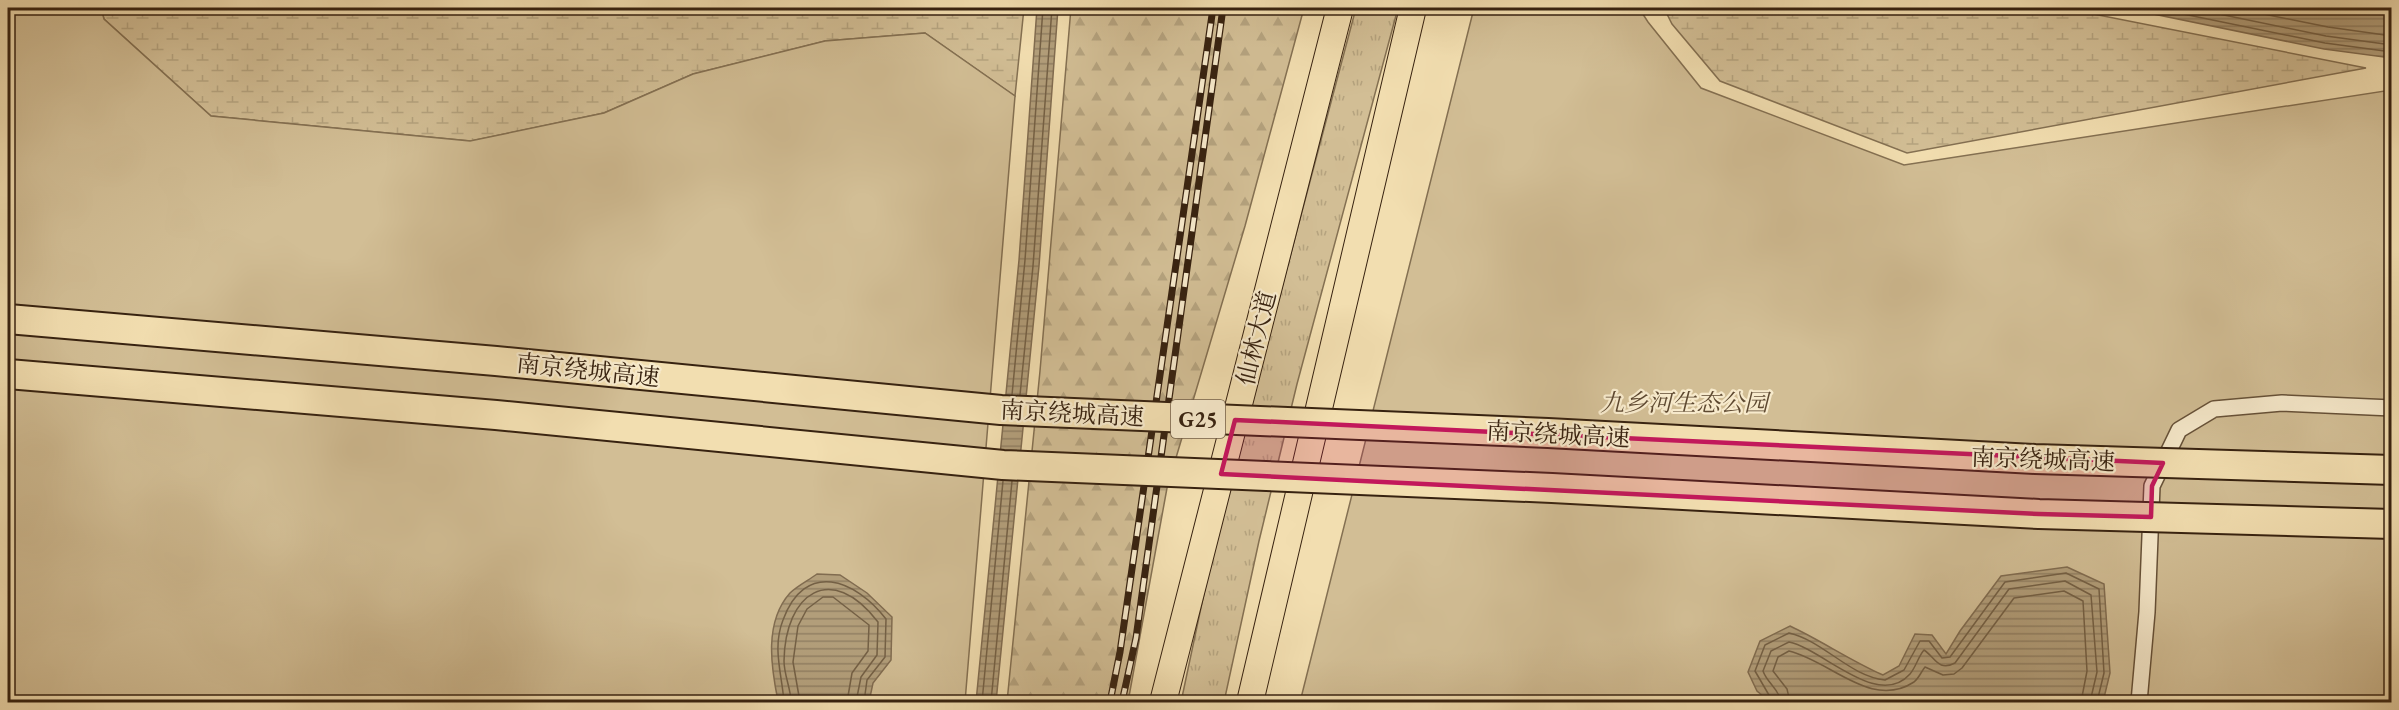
<svg xmlns="http://www.w3.org/2000/svg" width="2399" height="710" font-family="'EB Garamond','Noto Serif SC',serif">
<defs>
<pattern id="grass-tufts" width="24" height="20" patternUnits="userSpaceOnUse" patternTransform="scale(1.5)"><rect width="24" height="20" fill="#d2be95"/><path d="M3 7l-1-3M5 7V3M7 7l1-3M15 17l-1-3M17 17v-4M19 17l1-3" fill="none" stroke="#b5a37f"/></pattern>
<pattern id="forest-firs" width="22" height="20" patternUnits="userSpaceOnUse" patternTransform="scale(1.5)"><rect width="22" height="20" fill="#d2be95"/><path d="M5 1l3.5 6h-7zM16 11l3.5 6h-7z" fill="#b5a37f"/></pattern>
<pattern id="wetland-marsh" width="20" height="14" patternUnits="userSpaceOnUse" patternTransform="scale(1.5)"><rect width="20" height="14" fill="#d2be95"/><path d="M1 5h8M5 5V1M11 12h8M15 12V8" fill="none" stroke="#b5a37f"/></pattern>
<pattern id="water-rules" width="6" height="5" patternUnits="userSpaceOnUse" patternTransform="scale(1.5)"><rect width="6" height="5" fill="#b29e7a"/><path d="M0 2.5h6" fill="none" stroke="#928063"/></pattern>
</defs>
<rect width="100%" height="100%" fill="#f2deb0"/>
<filter id="stains"><feTurbulence type="fractalNoise" baseFrequency=".00333" numOctaves="4"/><feColorMatrix values="0 0 0 0 .2 0 0 0 0 .09 0 0 0 0 .02 0 0 0 .5 -.17"/></filter>
<radialGradient id="worn" r=".72"><stop offset=".6" stop-color="#630" stop-opacity="0"/><stop offset="1" stop-color="#630" stop-opacity=".3"/></radialGradient>
<path fill="url(#grass-tufts)" stroke="#847052" stroke-width="1.5" d="M1356,8H1398L1297,384L1259,541L1224,702H1181L1217,532Z"/>
<path fill="url(#forest-firs)" stroke="#847052" stroke-width="1.5" d="M1071,8H1304L1245,226L1167,488L1128,702H1007L1040,371Z"/>
<path fill="url(#wetland-marsh)" stroke="#847052" stroke-width="1.5" d="M101,8H1024L1015,96L925,33L825,41L693,74L604,113L471,141L211,116L104,19Z
M1664,8H2063L2366,68L1907,153L1720,81L1672,24Z"/>
<path fill="#d2be95" stroke="#847052" stroke-width="1.5" d="M8,8H101L104,19L211,116L470,141L604,113L693,74L825,41L925,33L1015,96L965,702H8Z
M1474,8H1639L1648,22L1701,88L1904,165L2391,90V702H1300Z"/>
<path fill="url(#water-rules)" stroke="#816c50" stroke-width="1.5" d="M1037,8H1058L1039,266L996,702H976L1019,260Z
M2124,8H2391V58L2324,49Z
M2067,567L2104,584L2110,673L2103,702H1770L1757,691L1748,672L1760,641L1790,626C1822,641 1851,661 1883,675L1899,666L1915,634L1932,635L1946,654L1960,631L2001,576Z
M817,574L840,575L867,593L892,617L891,660L873,683L869,702L778,701C771,667 764,622 790,593C797,586 809,580 817,574Z"/>
<g fill="none" stroke-linecap="round" stroke-linejoin="round">
<path stroke="#746045" stroke-width="1.5" d="M2154,8L2325,43L2392,52
M2190,8L2326,36L2392,45
M2234,8L2328,27L2392,36
M1012,395L1025,260L1043,8
M1020,395L1033,266L1052,8
M784,702C782,674 772,648 783,620C805,560 855,579 886,619L885,657L867,680L864,702
M791,702C791,689 784,675 784,661C785,593 831,561 878,622L877,655L861,677L856,702
M800,702L793,662L798,626L807,609L823,597H833L869,625L868,651L852,673L847,702
M982,702L1003,481
M991,702L1012,481
M1773,702L1755,671L1765,645L1789,633C1824,641 1849,676 1885,680L1904,670L1920,641H1929L1942,658L1950,657L2005,582L2066,573L2099,589L2104,673L2097,702
M1781,702C1780,690 1767,683 1763,671L1771,651L1789,642C1823,649 1878,710 1910,674C1916,667 1918,657 1924,650C1935,657 1938,672 1955,663L2009,589L2065,581L2091,595L2097,672L2090,702
M1790,702L1787,689L1773,671L1778,657L1789,651C1831,661 1871,710 1914,682C1919,678 1921,672 1925,667L1943,675L1954,674L1962,668L2014,598L2064,591L2083,601L2087,671L2081,702"/>
<g stroke="#665138" stroke-width="18">
<path id="minor" d="M2139,702L2147,612L2152,486L2179,430L2214,409L2282,403L2392,408"/>
</g>
<g stroke="#372210" stroke-width="28">
<path id="primary" d="M1163,702L1340,8
M1250,702L1413,8"/>
</g>
<use href="#minor" stroke="#f7eacc" stroke-width="15"/>
<use href="#primary" stroke="#f2deb0" stroke-width="26"/>
<g stroke="#372210" stroke-width="7">
<path id="rail" d="M1110,702L1120,652L1213,8
M1122,702L1136,638L1223,8"/>
</g>
<use href="#rail" stroke="#f7eacc" stroke-width="4.5" stroke-dasharray="14" stroke-linecap="butt"/>
<g stroke="#372210" stroke-width="32" stroke-linecap="butt">
<path id="motorway-bridge" d="M8,319L496,361L1001,410L1548,433L2035,459L2392,470
M8,374L496,415L1003,465L1552,488L2039,514L2392,524"/>
</g>
<use href="#motorway-bridge" stroke="#f2deb0" stroke-width="28"/>
</g>
<path fill="#c2185b" fill-opacity="0.2" stroke="#c2185b" stroke-width="4.5" stroke-linejoin="round" d="M1235,420L2163,463L2152,486L2151,517L2039,514L1221,474Z"/>
<g text-anchor="middle" dominant-baseline="central" stroke-width="4.5" stroke-linejoin="round" paint-order="stroke">
<rect fill="#f7eacc" stroke="#715e48" stroke-width="1.5" x="1171" y="400" width="54" height="38" rx="4.5"/>
<g font-size="22" font-weight="bold" fill="#372210">
<text x="1198" y="419">G25</text>
</g>
<g font-size="24" fill="#372210" stroke="#f7eacc">
<text transform="translate(1256 338) rotate(-76)">仙林大道</text>
<text transform="translate(588 370) rotate(6)">南京绕城高速</text>
<text transform="translate(1072 413) rotate(3)">南京绕城高速</text>
<text transform="translate(1558 434) rotate(3)">南京绕城高速</text>
<text transform="translate(2043 459) rotate(2)">南京绕城高速</text>
</g>
<g font-size="24" font-style="italic" fill="#5e4931" stroke="#f7eacc">
<text x="1684" y="402">九乡河生态公园</text>
</g>
</g>
<rect width="2399" height="710" fill="none" stroke="#f2deb0" stroke-width="30"/>
<rect x="9" y="9" width="2381" height="692" fill="none" stroke="#372210" stroke-width="3"/>
<rect x="15" y="15" width="2369" height="680" fill="none" stroke="#372210" stroke-width="1.5"/>
<rect width="100%" height="100%" filter="url(#stains)"/>
<rect width="100%" height="100%" fill="url(#worn)"/>
</svg>
